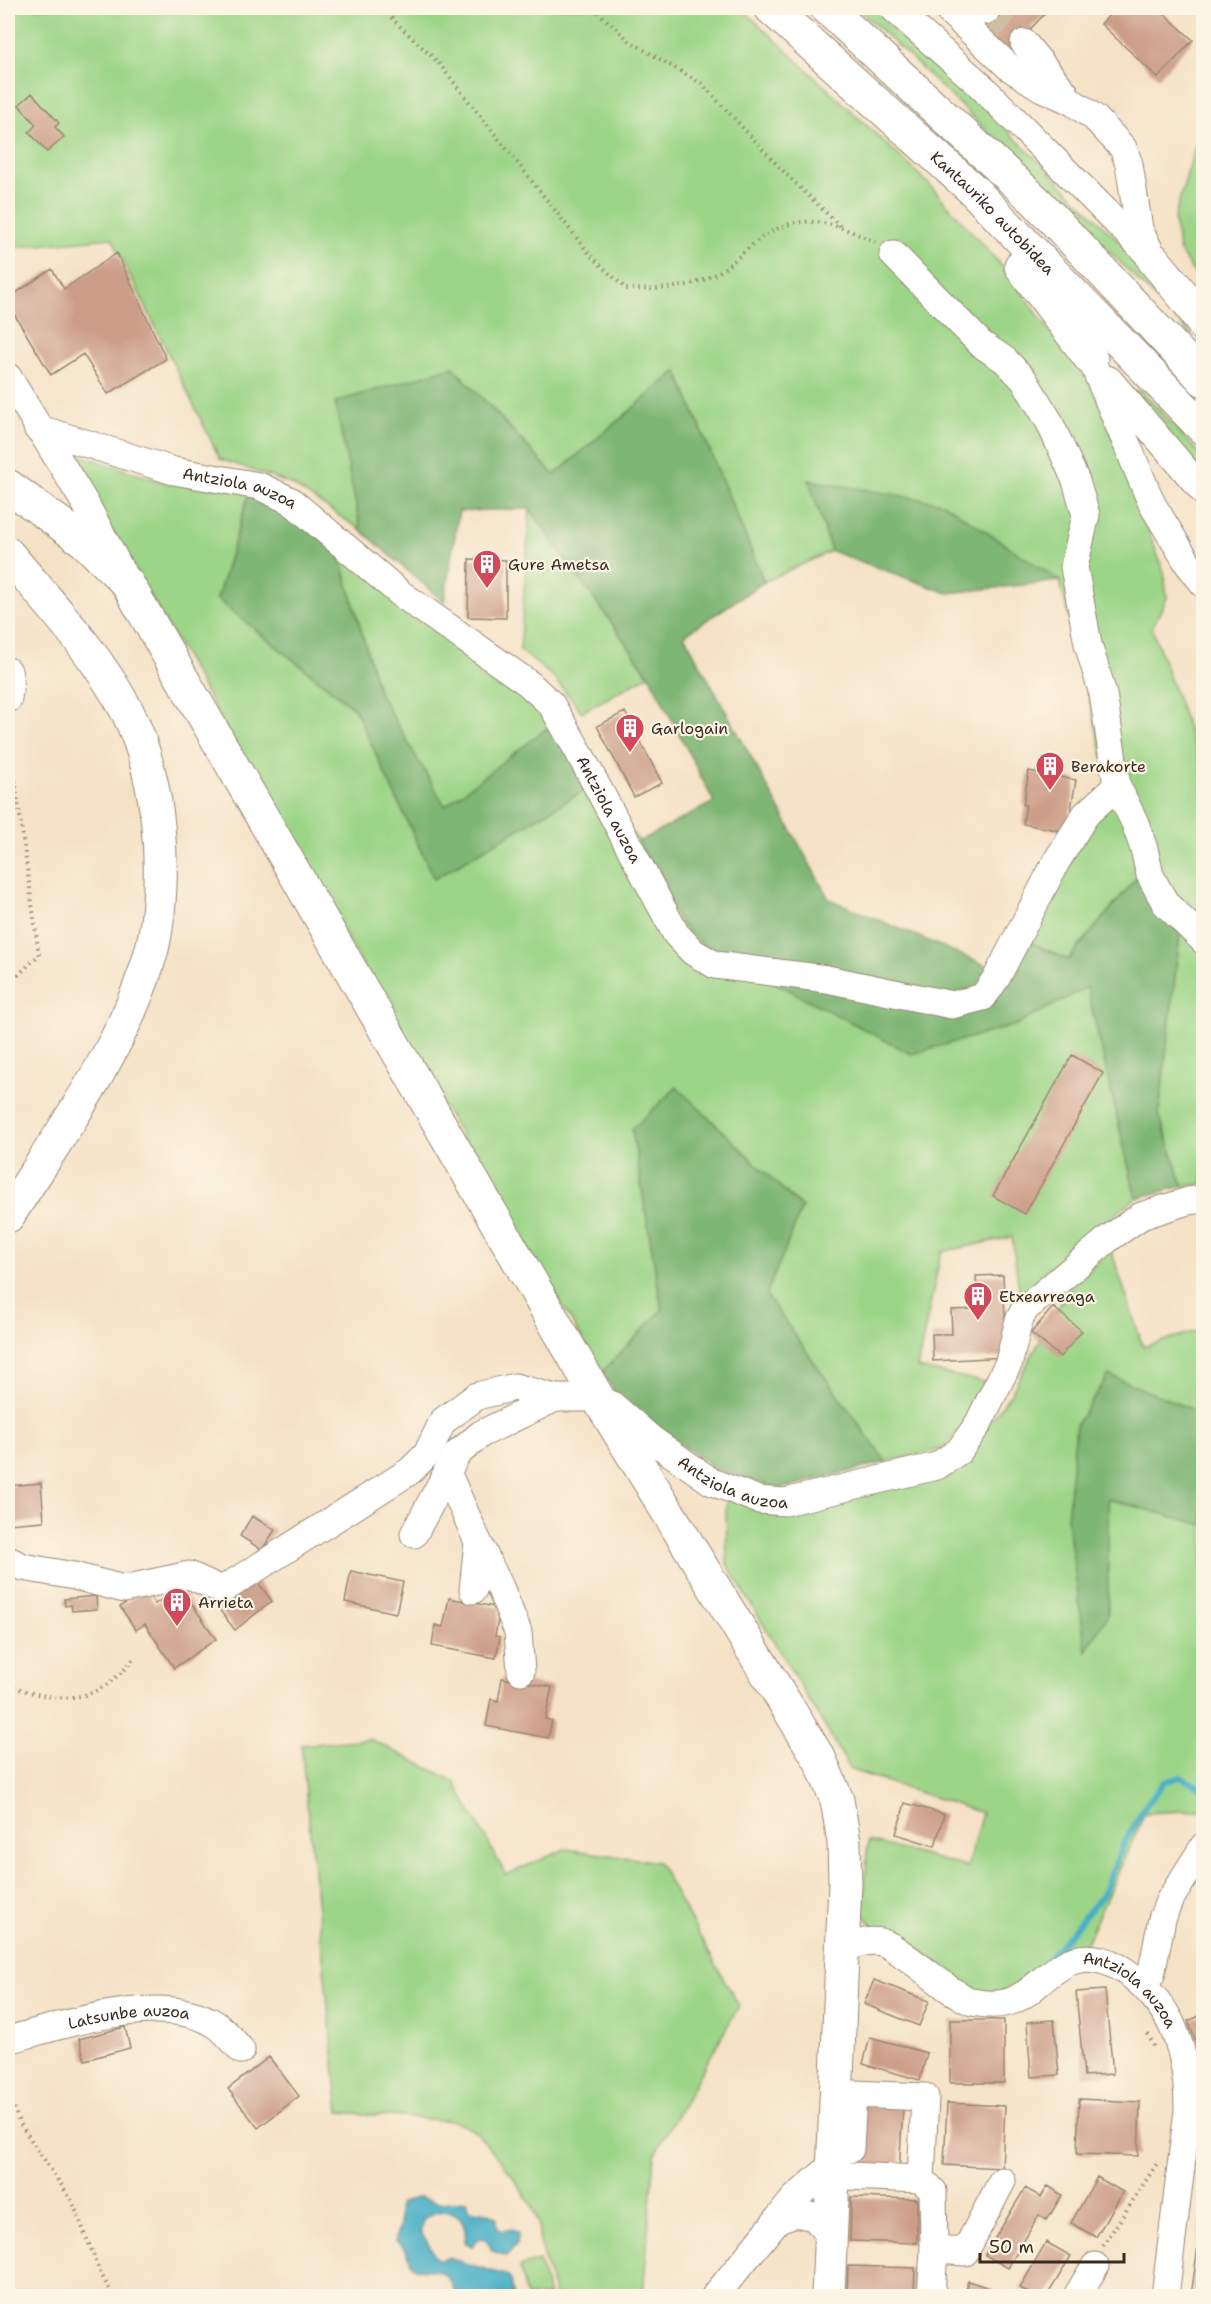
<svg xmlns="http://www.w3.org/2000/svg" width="1211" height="2304" font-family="'Shantell Sans',sans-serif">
<rect width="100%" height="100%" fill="#fcf5e5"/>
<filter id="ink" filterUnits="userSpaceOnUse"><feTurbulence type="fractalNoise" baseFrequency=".0167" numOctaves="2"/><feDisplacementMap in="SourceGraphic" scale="12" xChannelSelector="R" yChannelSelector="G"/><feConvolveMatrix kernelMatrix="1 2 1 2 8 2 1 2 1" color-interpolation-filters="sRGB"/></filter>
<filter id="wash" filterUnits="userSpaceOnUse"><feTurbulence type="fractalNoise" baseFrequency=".008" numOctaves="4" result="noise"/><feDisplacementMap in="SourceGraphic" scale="24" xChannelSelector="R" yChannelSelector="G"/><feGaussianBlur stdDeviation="1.35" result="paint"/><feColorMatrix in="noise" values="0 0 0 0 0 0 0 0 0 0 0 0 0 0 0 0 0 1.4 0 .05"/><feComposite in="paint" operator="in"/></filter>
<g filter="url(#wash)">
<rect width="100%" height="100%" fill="#f5e2c6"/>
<path fill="#9dd588" stroke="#6c8053" stroke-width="1.5" d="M8,8H741L928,183L1005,270L1095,391L1164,572L1167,598L1152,628L1203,771V1184L1183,1186L1159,1114L1180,934L1138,877L1068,960L1030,942L1093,816L1114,801L1060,581L810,480L831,551L764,582L677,371L554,475L453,367L336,402L361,530L291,484L220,459L112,238L8,248Z
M857,8H884L1153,275L1192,336C1083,223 972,114 857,8Z
M1203,119V287L1179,250L1174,219Z
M1141,390L1203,458V474L1133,392Z
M67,451L166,483L250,490L217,599L355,709L434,879L588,788L773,980L1016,1025L1087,987L1136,1198L1087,1237L1020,1297L1012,1237L941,1252L917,1368L990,1383L966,1424L942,1449L886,1462L766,1295L802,1208L632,1129L662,1311L602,1372L452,1121Z
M530,509L649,675L582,712L553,677L520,650Z
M338,549L517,685L551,725L445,807L379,693Z
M1111,1250L1143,1347L1203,1329V1810L1145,1813L1086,1943L1005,1996L974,1995L877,1931L863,1913L868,1841L967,1867L982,1813L851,1770L727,1564L726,1501L954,1470L1010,1395L1069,1288Z
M370,1739L454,1781L506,1875L565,1849L658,1862L739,2006L654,2155L643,2296H555L540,2244L538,2222L531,2204L508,2170L475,2131L454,2121L339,2112L301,1745Z
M539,2261L549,2296H526L520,2267Z"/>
<path fill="#7eb674" stroke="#5c7049" stroke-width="1.5" d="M453,367L554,475L677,371L764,582L684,635L829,899L1009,975L1030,942L1068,960L1138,876L1180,934L1159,1114L1183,1186L1136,1198L1087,987L1016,1025L911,1054L703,945L681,924L638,842L714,802L649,675L530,509L459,511L444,602L361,530L335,402Z
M809,480L943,503L1060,581L948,593L831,551Z
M250,490L290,510L338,549L379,693L445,806L551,725L588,788L434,879L355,709L217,599Z
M677,1087L802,1208L766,1295L886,1462L779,1489L716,1469L620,1401L602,1372L662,1310L632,1129Z
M1109,1375L1203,1414V1525L1108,1499V1615L1086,1651L1067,1518L1076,1425Z"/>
<path fill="#47afc6" stroke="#416c72" stroke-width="1.5" d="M419,2197L437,2203L467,2201L470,2210L492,2214L497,2218V2227L501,2231L513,2229L518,2233L517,2243L507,2256L492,2251L487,2240L481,2238L476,2241L473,2247L465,2242C469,2215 445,2201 423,2220L421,2232L438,2260L448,2258L509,2276L514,2296H456C444,2255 423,2278 412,2265C409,2261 410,2256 407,2251C405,2248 400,2244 396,2241V2235C405,2224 395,2215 401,2203Z"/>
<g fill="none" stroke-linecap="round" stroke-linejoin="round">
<path stroke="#47afc6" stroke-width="6" d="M1044,1964L1102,1896L1124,1843L1146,1805L1164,1782L1180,1777L1204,1789"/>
</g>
<g id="blocks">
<path fill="#cc9d87" d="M1000,8H1050L1006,55L979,30Z
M1116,8H1158L1193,40L1158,78L1101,24Z
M32,93L59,123L55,127L64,137L47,152L29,132L36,125L19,105Z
M117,253L166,359L108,394L83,354L51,375L8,304V298L52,269L64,289Z
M469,559L506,560V618L468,617Z
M625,712L662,783L634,797L597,726Z
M1029,771L1076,780L1067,832L1023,824L1026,805H1023Z
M1072,1055L1103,1073L1025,1214L993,1196Z
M1003,1275L1007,1357L933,1361L932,1334H952L951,1310L978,1309L976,1276Z
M1053,1307L1082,1331L1060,1357L1031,1333Z
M41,1483L44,1521L8,1524V1486Z
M252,1516L275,1530L262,1550L240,1536Z
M351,1571L403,1582L396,1613L345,1602Z
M256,1580L272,1601L235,1630L218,1608Z
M180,1587L216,1639L174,1668L145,1624L136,1630L120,1607L145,1589L155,1604Z
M96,1596L97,1609L72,1611L71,1605L65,1606L64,1599Z
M449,1598L500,1608L495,1636L500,1637L496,1658L432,1646L435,1625L443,1627Z
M502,1678L552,1687L545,1719L552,1721L548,1738L486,1726L491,1699L498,1701Z
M905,1803L944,1814L935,1846L896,1834Z
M874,1980L929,2001L919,2026L864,2004Z
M1105,1990L1113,2074L1084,2076L1076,1992Z
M1204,2014V2060H1203L1188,2021Z
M950,2020H1004V2083H950Z
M1054,2020L1059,2075L1031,2077L1027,2022Z
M125,2027L130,2048L85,2060L79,2039Z
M870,2037L927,2053L920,2080L863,2064Z
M269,2057L299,2096L258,2128L228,2089Z
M1079,2099L1140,2102L1138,2156L1077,2154Z
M947,2103L1005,2106L1002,2168L944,2165Z
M859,2104L903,2107L899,2171L856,2168Z
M1097,2177L1123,2192L1096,2237L1071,2223Z
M1048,2186L1062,2195L1047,2220L1039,2215L1008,2268L985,2255L1025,2188L1041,2197Z
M851,2197L917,2199V2243L850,2241Z
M1202,2218L1204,2296H1191Z
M1046,2242L1071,2256L1047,2296H1035L1020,2288Z
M848,2266L915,2268L914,2296H847Z
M968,2281L995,2290L993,2296H963Z"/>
</g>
</g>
<g filter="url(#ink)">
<use href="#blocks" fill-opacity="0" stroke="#988672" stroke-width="1.5"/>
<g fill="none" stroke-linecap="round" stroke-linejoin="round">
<path stroke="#d0bda4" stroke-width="27" stroke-dasharray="27 14" stroke-linecap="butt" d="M986,11L1024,43"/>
<g stroke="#988672" stroke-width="29">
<g id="minor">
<path d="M893,8L979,84L1153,259"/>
<path d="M946,8L1009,67L1042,88L1071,101L1095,118L1123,148L1129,164L1139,229L1149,249"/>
<path d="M979,8L986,11"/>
<path d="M1024,43L1065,93"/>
<path d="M893,254L981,344L1005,360L1024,380L1049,421L1076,481L1086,515L1074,567L1088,644L1103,694L1117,786L1135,823L1144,849L1150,875L1158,890L1166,904L1204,941"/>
<path d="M1091,359L1152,504L1189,565L1204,584"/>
<path d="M8,377L85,503L120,569"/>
<path d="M1109,380L1204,492"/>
<path id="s1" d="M37,428L174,471L259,486L291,501L401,594L528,683L551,704L576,747L676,934L693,952L715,965L827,979L952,1005L983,997L997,977L1056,862L1086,814L1117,786"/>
<path d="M8,671L10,681L8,699"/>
<path d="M447,1472L478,1542L473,1590"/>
<path d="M414,1534L457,1454L481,1434L555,1398"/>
<path d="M478,1542L500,1587L518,1632L521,1671"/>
<path id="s2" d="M8,1560L23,1567L74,1576L124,1589L189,1575L222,1590L410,1471L427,1454L443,1421L477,1396L515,1387L555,1398H598L612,1405L651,1439L712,1482L759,1500L785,1502L937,1466L959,1451L978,1424L1009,1362L1019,1320L1025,1309L1108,1239L1141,1216L1188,1201L1204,1199"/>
<path id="s3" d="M842,1949C855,1945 867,1939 881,1942C893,1944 938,1982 952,1991C958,1994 966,2000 972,2002C1026,2013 1031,1980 1069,1962C1111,1944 1160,1995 1174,2030C1185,2057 1188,2082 1188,2110L1165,2296"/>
<path d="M1141,1982L1151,1975L1162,1919L1169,1901L1204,1846"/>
<path id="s4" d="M8,2040C63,2025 162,1991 215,2024C225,2030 234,2042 241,2050"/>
<path d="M850,2149L853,2094L925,2097L921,2179L933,2191L934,2250L931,2296"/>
<path d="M848,2176L921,2179"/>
<path d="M778,2219L794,2199L833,2165"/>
<path d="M934,2250L965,2252L1002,2181"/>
<path d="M715,2296L778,2219L796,2213L814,2217L831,2236"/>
<path d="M1077,2296L1095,2266"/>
</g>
</g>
<g stroke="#988672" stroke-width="35">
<path id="major" d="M8,486L84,541L127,583L598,1398L820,1760L837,1800L844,1842L845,1883L828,2296
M8,554C50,604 97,654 128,713C144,745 155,791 158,826C162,864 161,912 152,949C126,1045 61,1132 8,1216"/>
</g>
<g stroke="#988672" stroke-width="35">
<g id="highway">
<path id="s5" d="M771,8L972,189L1204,429"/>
<path d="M827,8L1037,202L1204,380"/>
<path d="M1153,259L1190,304L1204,325"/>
<path d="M1021,266L1091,359"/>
</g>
</g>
<path stroke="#988672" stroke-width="4" stroke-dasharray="1.5 4.5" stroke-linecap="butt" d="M384,8L393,20L437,61L591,256L626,289C655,290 686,289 712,276C726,269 740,255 752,245C796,209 828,220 875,242
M593,8L631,42L702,84L784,172L840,226
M8,771L15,780L39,955L8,985
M8,1685C63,1705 97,1705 135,1657
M1148,2034L1155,2049
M8,2091L19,2122L72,2201L101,2274L113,2296
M1103,2246L1158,2162"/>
<use href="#minor" stroke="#fff" stroke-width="27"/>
<use href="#major" stroke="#fff" stroke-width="33"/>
<use href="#highway" stroke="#fff" stroke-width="33"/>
</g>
</g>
<defs>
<g id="building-pin" transform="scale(1.5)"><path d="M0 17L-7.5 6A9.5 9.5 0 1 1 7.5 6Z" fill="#d1495b" stroke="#fcf5e5"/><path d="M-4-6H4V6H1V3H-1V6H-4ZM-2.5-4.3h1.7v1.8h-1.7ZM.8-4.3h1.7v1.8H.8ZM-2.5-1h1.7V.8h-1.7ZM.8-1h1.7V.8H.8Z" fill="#fff"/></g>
</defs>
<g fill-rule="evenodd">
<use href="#building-pin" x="487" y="564"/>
<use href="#building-pin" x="630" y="728"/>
<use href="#building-pin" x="1050" y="766"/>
<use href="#building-pin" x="978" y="1296"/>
<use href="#building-pin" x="177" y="1602"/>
</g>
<g text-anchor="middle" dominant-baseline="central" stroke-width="4.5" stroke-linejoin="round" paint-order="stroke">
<g font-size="16" fill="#3b2a1e" stroke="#fcf5e5">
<text stroke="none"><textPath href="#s5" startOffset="302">Kantauriko autobidea</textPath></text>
<text stroke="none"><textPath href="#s1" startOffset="212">Antziola auzoa</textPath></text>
<text stroke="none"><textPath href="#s1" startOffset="716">Antziola auzoa</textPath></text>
<text stroke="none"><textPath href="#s2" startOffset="834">Antziola auzoa</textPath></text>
<text stroke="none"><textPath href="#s3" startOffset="333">Antziola auzoa</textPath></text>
<text stroke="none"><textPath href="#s4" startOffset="124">Latsunbe auzoa</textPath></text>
</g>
<g font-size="16" fill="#3b2a1e" stroke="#fcf5e5" text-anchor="start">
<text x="508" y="564">Gure Ametsa</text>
<text x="651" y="728">Garlogain</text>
<text x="1071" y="766">Berakorte</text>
<text x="999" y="1296">Etxearreaga</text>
<text x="198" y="1602">Arrieta</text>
</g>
</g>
<rect width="1211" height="2304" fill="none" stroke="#fcf5e5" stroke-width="30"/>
<path d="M980 2253v9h144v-9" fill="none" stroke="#3b2a1e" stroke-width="3"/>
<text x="989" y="2253" font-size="18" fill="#3b2a1e" stroke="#fcf5e5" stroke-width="4.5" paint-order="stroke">50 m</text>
</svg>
